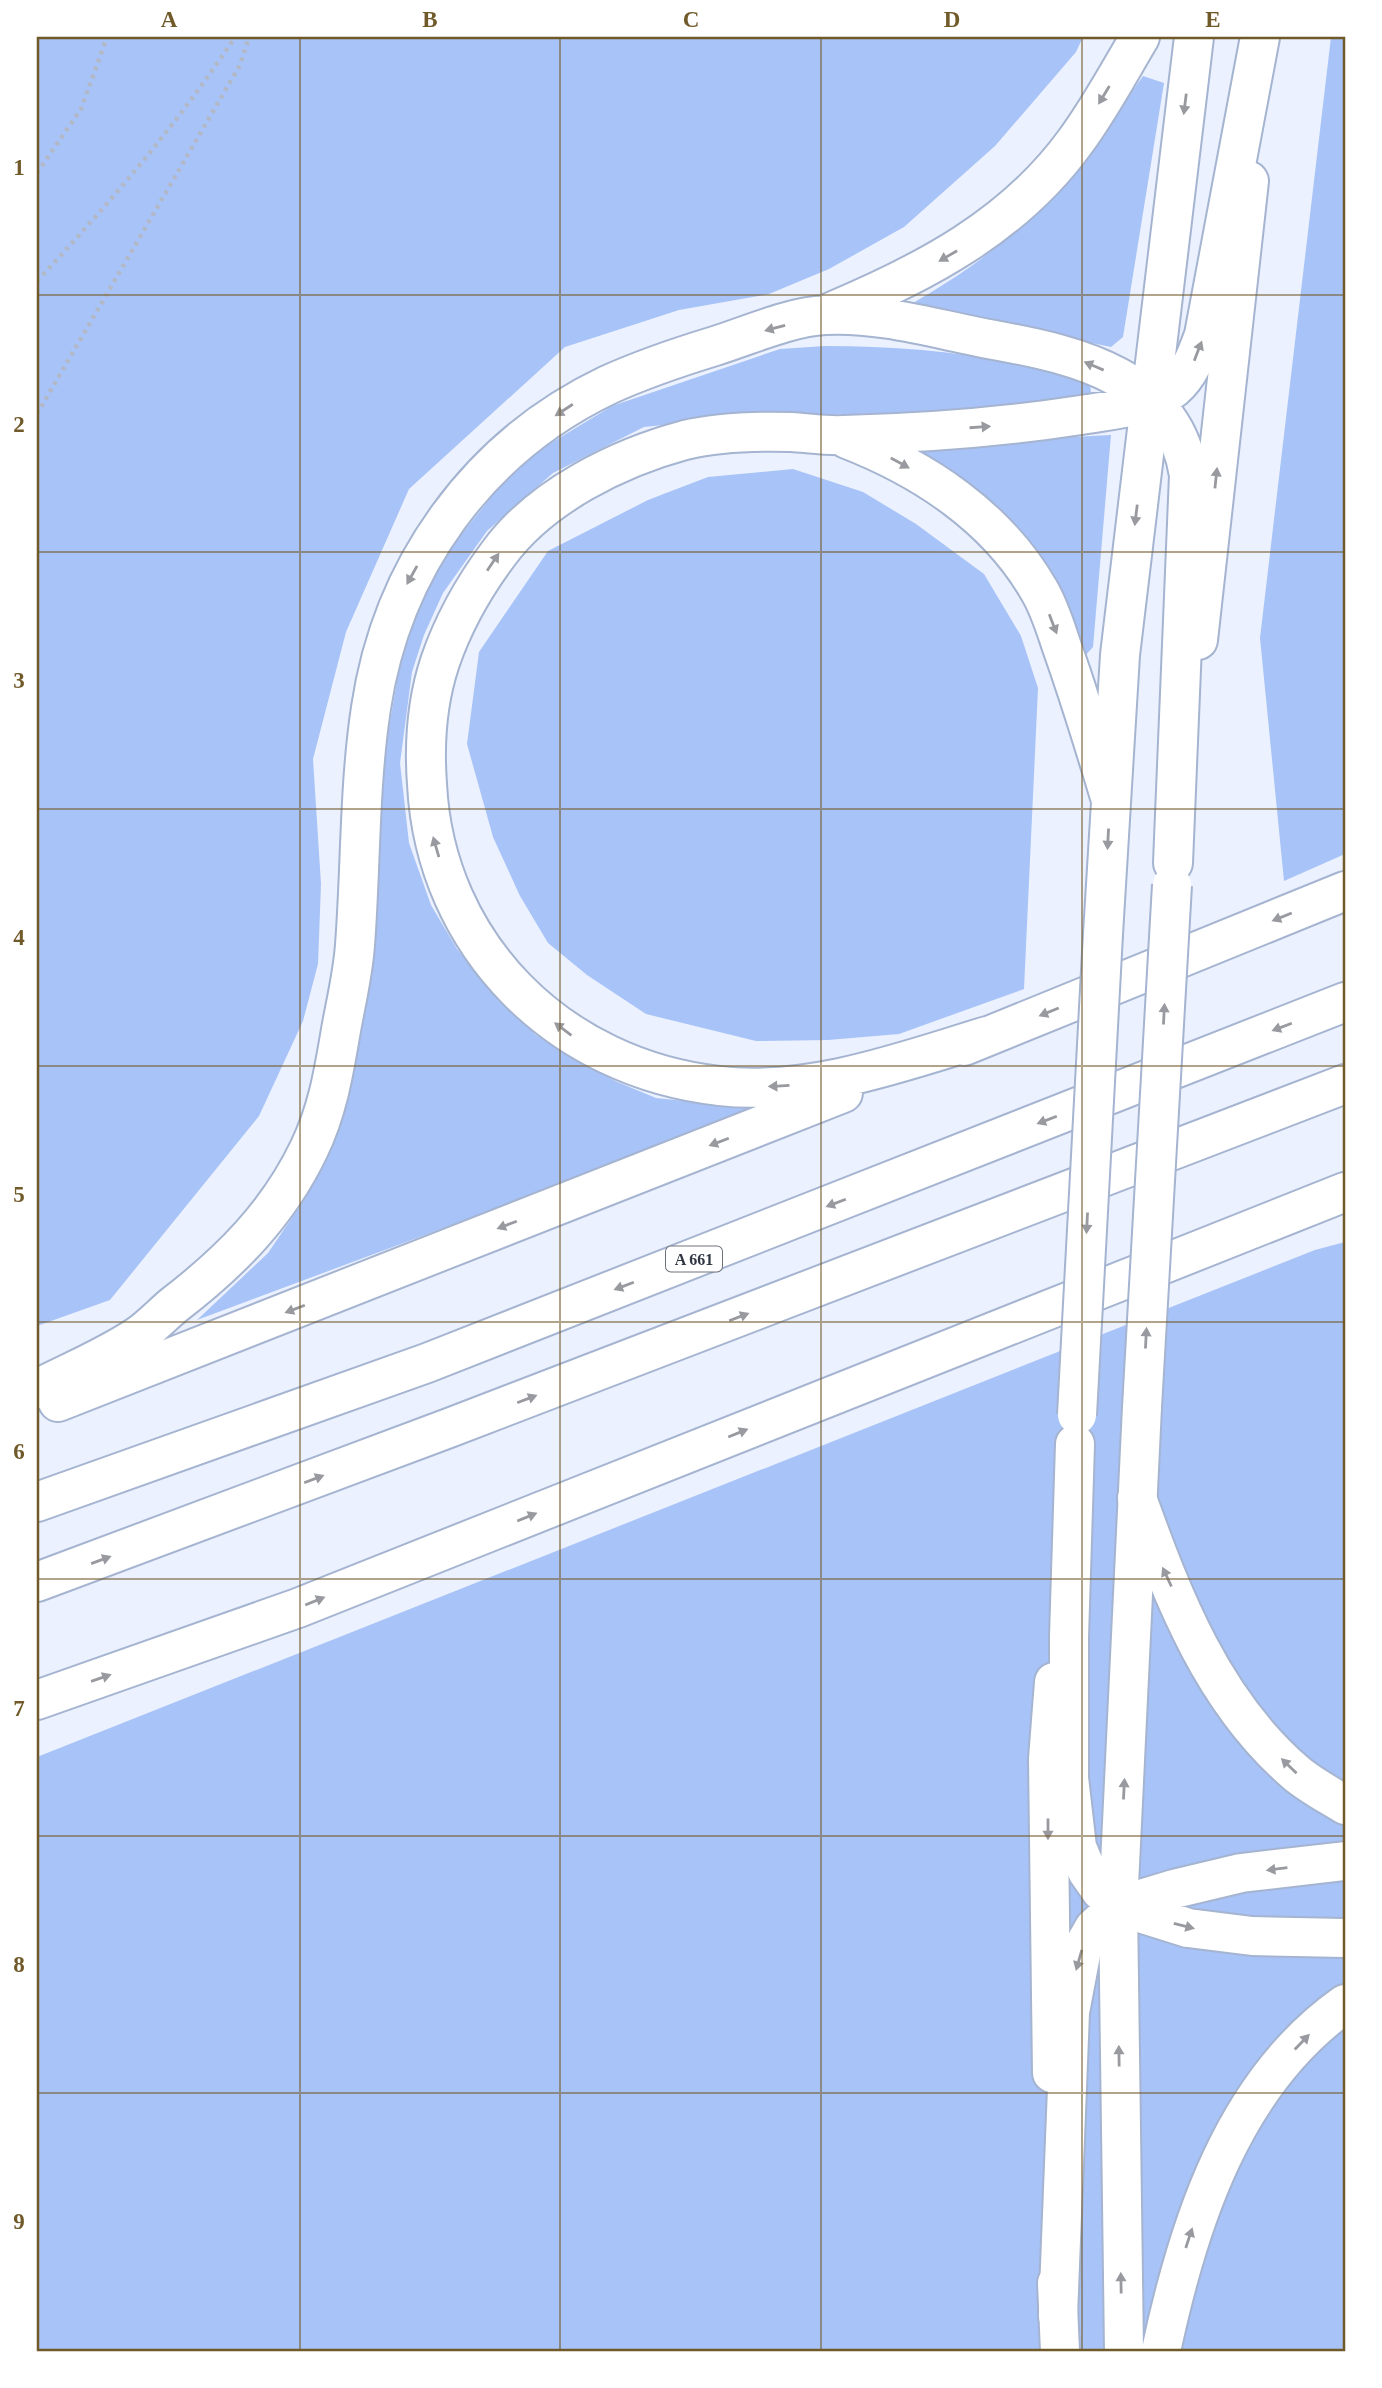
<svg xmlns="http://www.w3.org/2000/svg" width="1382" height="2388" font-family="Georgia,serif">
<rect width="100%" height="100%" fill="#ebf1fe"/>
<path fill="#a8c3f7" d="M37,37H1083L1076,52L995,146L904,227L829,269L769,294L679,310L565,347L409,489L346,632L313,759L321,884L318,964L303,1021L259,1116L110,1300L37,1326Z
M1331,37H1345V854L1284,881L1260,638Z
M1143,76L1164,83L1123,337L1111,347L910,305C943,285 979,264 1007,237C1057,189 1103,133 1143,76Z
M825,346C915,346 1004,355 1090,384L1091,392L1088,398L1042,408L732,418L644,427L553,473L487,531L443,593L424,635L412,672L400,763L409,843L431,905L457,949L494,994L536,1035L615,1081L656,1098L763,1109L197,1320L268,1253L306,1197L343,1093L384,756L399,670L419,604L448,551L500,486L541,449L612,406L780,349Z
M1111,435L1093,647L1085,656L907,445Z
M793,469L863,492L916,524L984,574L1021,636L1038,688L1024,989L899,1034L828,1040L756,1041L646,1014L587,975L548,943L520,896L493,837L467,744L479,652L548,551L648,500L708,477Z
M1345,1242V2351H37V1757L1315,1250Z"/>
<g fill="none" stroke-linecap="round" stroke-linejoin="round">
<g stroke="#a5b4d0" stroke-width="42">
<path id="secondary" d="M1198,640L1249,181
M1103,934L1120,655L1194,37
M1052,2073L1048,1759L1054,1682
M1057,2283L1060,2351
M1124,2351L1118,1906L1142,1407"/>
</g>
<g stroke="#a5b4d0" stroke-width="42">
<path id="motorway" d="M831,312C924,273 1014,226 1075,142C1099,110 1119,72 1140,37
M847,439C924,469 997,517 1039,590C1050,608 1056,630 1063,650C1080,698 1095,747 1110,797
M987,1036C902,1062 810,1096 720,1086C560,1069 435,946 427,784C424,743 427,701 440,662C453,624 475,585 499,553C541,496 618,458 685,440C718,432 757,431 791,432C808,433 826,436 844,435C923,433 1003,427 1081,415C1111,410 1151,407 1174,388C1190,374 1197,354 1204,335L1260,37
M964,1046L1345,891
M37,1389C70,1372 107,1357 138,1336C151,1327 162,1315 174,1305C230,1262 278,1214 309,1149C328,1110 334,1071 341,1030C346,1002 353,974 355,945C361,867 359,787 371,708C392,567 478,447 608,385C643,369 679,357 715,346C750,335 789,317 825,315C882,312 939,330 994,340C1078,355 1174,378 1189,475L1173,863
M58,1402L843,1093
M1075,1444L1069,1637V1778L1077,1847L1087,1871L1101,1891L1118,1906L1188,1928L1252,1936L1345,1938
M1137,1498C1173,1598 1213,1702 1296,1773C1310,1785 1329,1795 1345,1805
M37,1502L427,1363L1345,1002
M37,1582L449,1428L1345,1084
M37,1700L298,1608L1345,1192
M1058,2316L1070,2012L1082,1949L1094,1928L1118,1906L1174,1889L1241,1873L1345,1861
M1161,2351C1188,2224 1233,2083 1345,2004"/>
</g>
<path stroke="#b2b8c5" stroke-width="4.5" stroke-dasharray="3.5 5" stroke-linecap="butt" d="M37,173L81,109L107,37
M37,281C109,204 177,125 235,37
M37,414L240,65L249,37"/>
<use href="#secondary" stroke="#fff" stroke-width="38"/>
<use href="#motorway" stroke="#fff" stroke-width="38"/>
<g stroke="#a5b4d0" stroke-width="42" stroke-linecap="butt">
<path id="secondary-bridge" d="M1142,1407L1172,885
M1077,1415L1103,934"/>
</g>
<use href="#secondary-bridge" stroke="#fff" stroke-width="38"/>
</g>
<defs><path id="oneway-solid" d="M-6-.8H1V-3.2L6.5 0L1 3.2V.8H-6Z" transform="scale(1.75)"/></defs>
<g fill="#989aa0">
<use href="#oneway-solid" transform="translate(1104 95) rotate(121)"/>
<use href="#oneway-solid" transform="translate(1185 104) rotate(97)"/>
<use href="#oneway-solid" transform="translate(948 256) rotate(150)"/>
<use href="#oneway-solid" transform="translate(775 328) rotate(165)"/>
<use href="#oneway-solid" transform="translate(1198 351) rotate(-69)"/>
<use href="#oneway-solid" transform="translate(1094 366) rotate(-157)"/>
<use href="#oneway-solid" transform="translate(564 410) rotate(147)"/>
<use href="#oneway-solid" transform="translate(980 427) rotate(-4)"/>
<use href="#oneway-solid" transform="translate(900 463) rotate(29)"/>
<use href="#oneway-solid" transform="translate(1216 478) rotate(-84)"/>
<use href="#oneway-solid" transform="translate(1136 515) rotate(97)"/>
<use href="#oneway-solid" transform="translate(493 562) rotate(-56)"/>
<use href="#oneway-solid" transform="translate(412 575) rotate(119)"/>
<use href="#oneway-solid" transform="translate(1053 624) rotate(69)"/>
<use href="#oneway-solid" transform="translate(1108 839) rotate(93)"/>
<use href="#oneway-solid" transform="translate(436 847) rotate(-106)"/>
<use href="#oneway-solid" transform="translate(1282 917) rotate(158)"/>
<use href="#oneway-solid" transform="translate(1049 1012) rotate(158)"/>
<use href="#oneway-solid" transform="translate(1164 1014) rotate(-87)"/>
<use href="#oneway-solid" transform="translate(1282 1027) rotate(159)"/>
<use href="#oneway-solid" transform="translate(563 1029) rotate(-143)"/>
<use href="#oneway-solid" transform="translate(779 1086) rotate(177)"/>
<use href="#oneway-solid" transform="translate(1047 1120) rotate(159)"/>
<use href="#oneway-solid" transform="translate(719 1142) rotate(159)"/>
<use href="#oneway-solid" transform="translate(836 1203) rotate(159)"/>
<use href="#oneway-solid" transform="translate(1087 1223) rotate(93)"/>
<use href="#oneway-solid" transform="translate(507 1225) rotate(159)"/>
<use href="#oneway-solid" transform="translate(624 1286) rotate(159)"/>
<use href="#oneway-solid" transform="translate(295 1309) rotate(159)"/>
<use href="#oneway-solid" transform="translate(739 1317) rotate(-21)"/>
<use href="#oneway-solid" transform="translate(1146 1338) rotate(-87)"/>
<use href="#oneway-solid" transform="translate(527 1399) rotate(-21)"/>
<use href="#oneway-solid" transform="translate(738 1433) rotate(-22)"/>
<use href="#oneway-solid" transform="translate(314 1479) rotate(-21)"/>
<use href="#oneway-solid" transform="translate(527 1517) rotate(-22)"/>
<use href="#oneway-solid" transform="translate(101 1560) rotate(-20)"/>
<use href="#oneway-solid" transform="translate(1167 1577) rotate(-115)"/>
<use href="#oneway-solid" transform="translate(315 1601) rotate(-22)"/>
<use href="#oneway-solid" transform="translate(101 1678) rotate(-19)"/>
<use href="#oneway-solid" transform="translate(1289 1766) rotate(-136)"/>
<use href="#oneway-solid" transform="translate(1124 1789) rotate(-87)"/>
<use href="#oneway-solid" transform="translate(1048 1829) rotate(90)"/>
<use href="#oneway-solid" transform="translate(1277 1869) rotate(173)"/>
<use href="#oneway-solid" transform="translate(1184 1926) rotate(14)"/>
<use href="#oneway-solid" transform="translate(1079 1960) rotate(106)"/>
<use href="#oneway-solid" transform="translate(1302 2042) rotate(-46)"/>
<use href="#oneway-solid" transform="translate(1119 2056) rotate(-91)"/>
<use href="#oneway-solid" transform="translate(1189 2238) rotate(-72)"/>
<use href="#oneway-solid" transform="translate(1121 2283) rotate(-91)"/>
</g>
<path fill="none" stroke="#715a2a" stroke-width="2" stroke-opacity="0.55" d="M300,37V2351M560,37V2351M821,37V2351M1082,37V2351M37,295H1345M37,552H1345M37,809H1345M37,1066H1345M37,1322H1345M37,1579H1345M37,1836H1345M37,2093H1345"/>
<g text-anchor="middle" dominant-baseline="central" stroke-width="7" stroke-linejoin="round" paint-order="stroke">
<rect fill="#fff" stroke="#6e727b" stroke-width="2" x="666" y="1246.5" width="56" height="25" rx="5"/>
<g font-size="16" font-weight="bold" fill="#303642">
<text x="694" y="1259">A 661</text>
</g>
</g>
<rect width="1382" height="2388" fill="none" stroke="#ffffff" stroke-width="77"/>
<rect x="38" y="38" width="1306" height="2312" fill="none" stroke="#715a2a" stroke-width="2.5"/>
<g font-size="23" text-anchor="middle" font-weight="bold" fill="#715a2a">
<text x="169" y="27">A</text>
<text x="430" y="27">B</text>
<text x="691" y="27">C</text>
<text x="952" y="27">D</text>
<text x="1213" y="27">E</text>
<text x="19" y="175">1</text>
<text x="19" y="432">2</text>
<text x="19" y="688">3</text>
<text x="19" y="945">4</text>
<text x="19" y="1202">5</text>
<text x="19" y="1459">6</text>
<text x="19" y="1716">7</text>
<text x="19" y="1972">8</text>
<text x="19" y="2229">9</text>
</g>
</svg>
